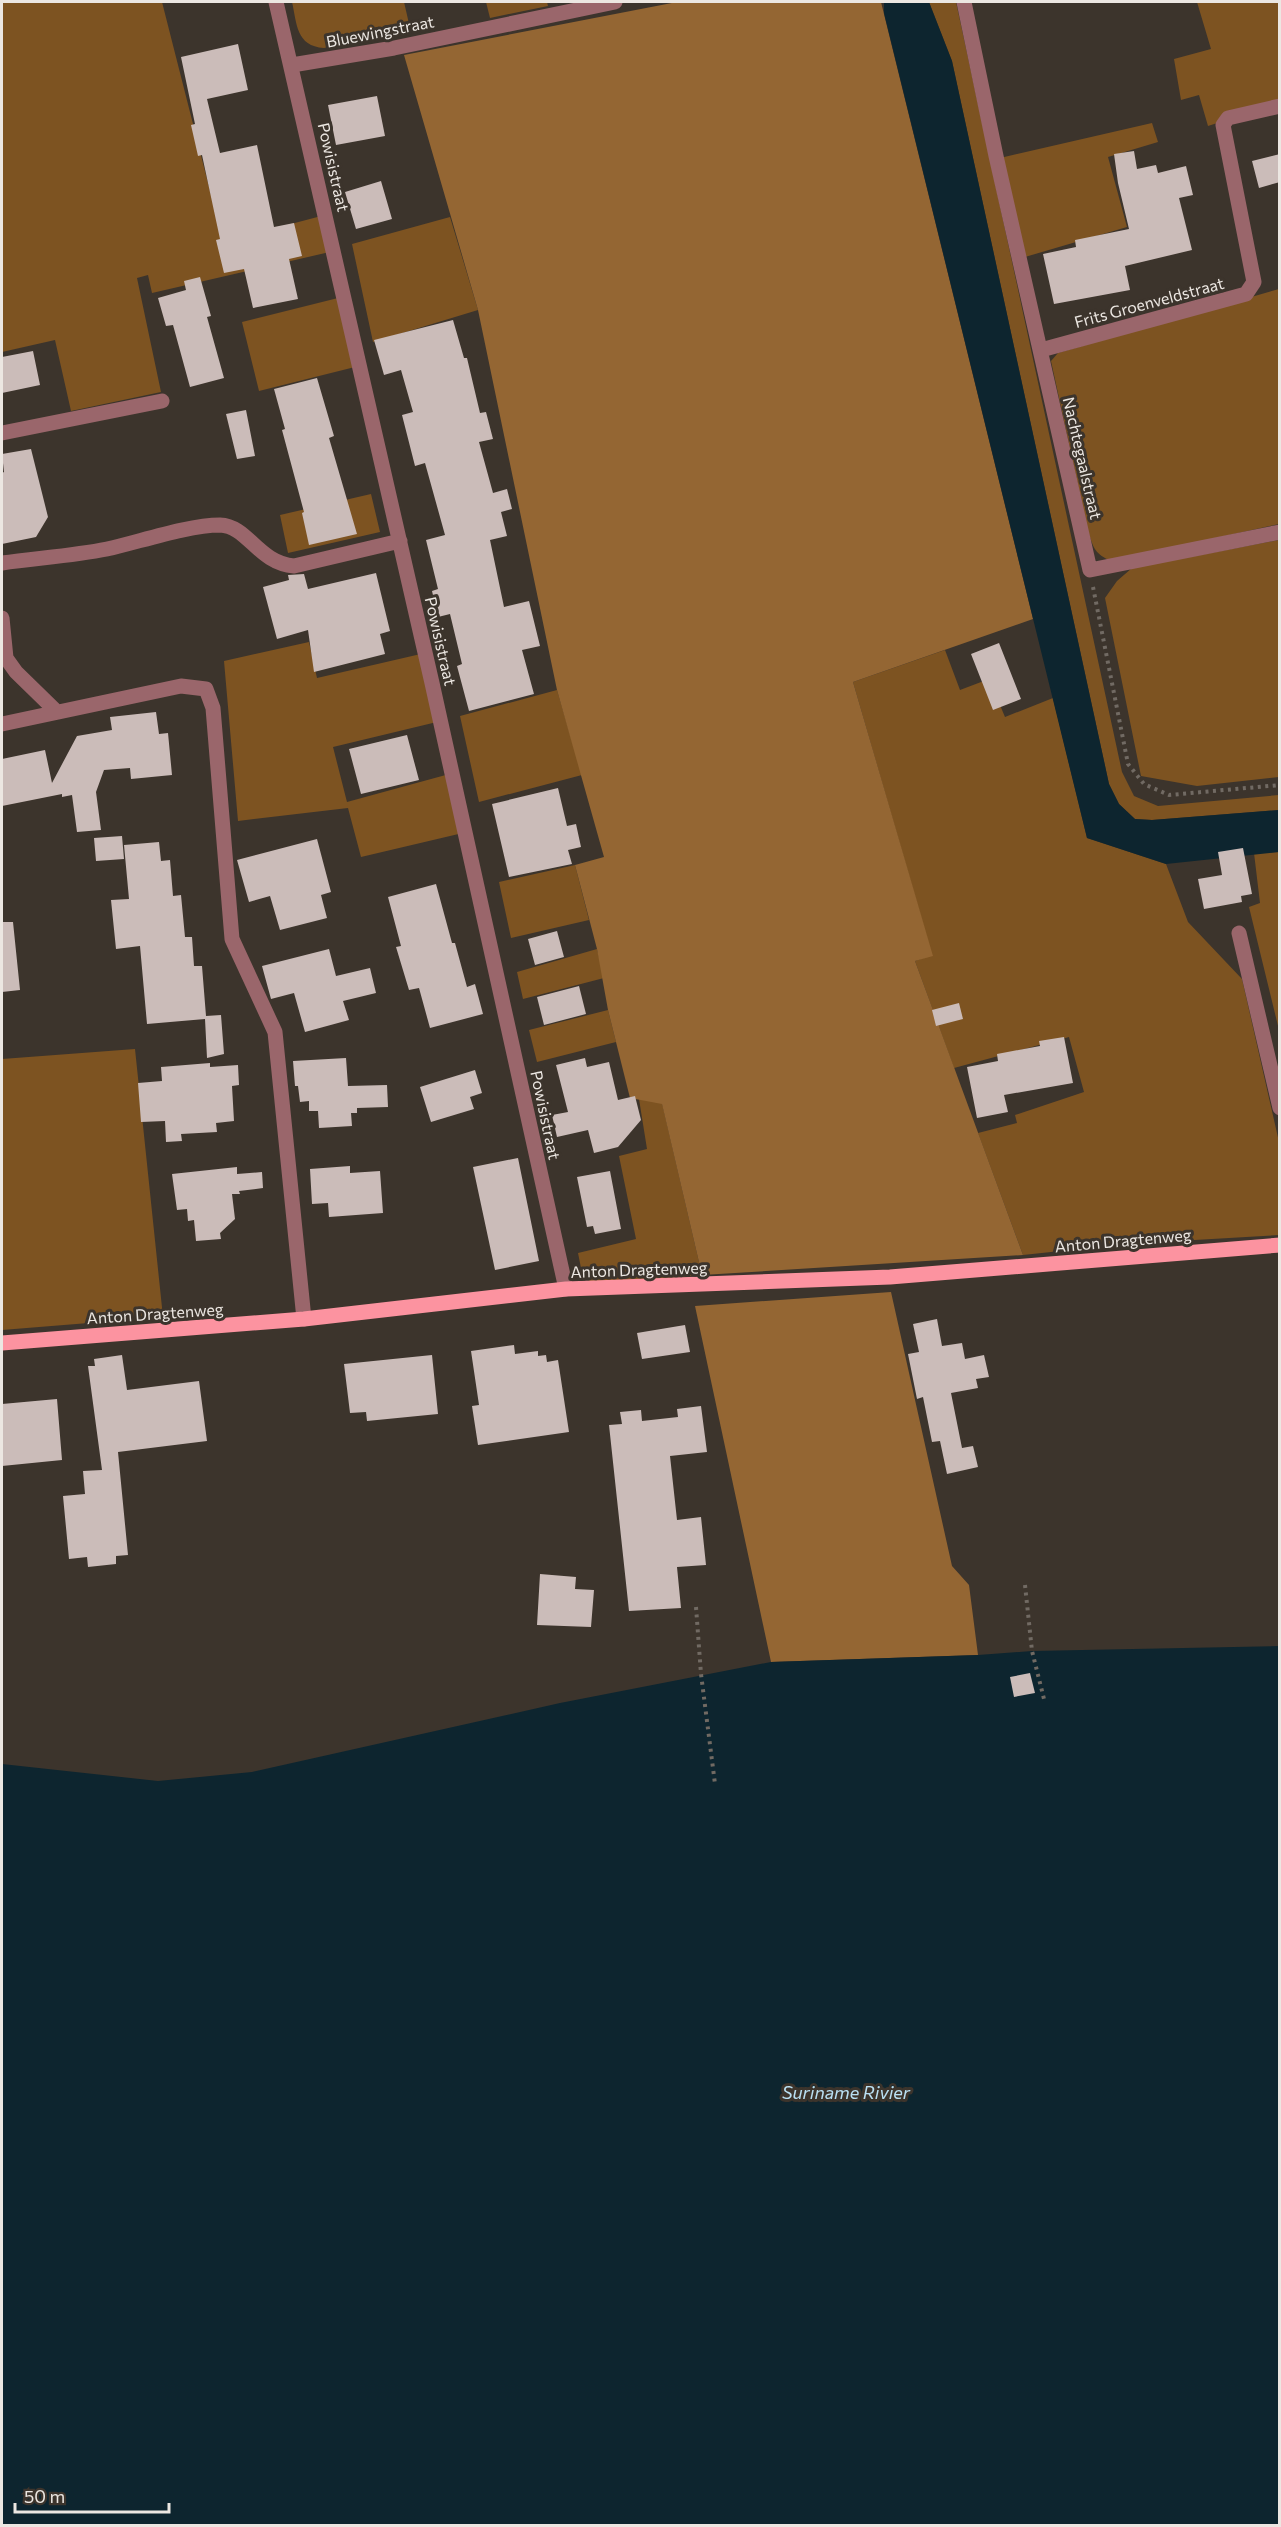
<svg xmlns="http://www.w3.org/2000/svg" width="1281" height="2527" font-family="Commissioner,sans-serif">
<rect width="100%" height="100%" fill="#3c342c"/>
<path fill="#7d5321" d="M2,2H162L223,242L325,215L334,251L152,293L148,275L137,278L161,392L71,411L55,340L2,352Z
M292,2H404L410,28L324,48C296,46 297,24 292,2Z
M486,2H547L548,6L490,18Z
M929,2H956L1122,772L1134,796L1158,806L1279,795V810L1152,820L1135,819L1119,804L1109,784L952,61Z
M1197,2H1279V103L1208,126L1199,95L1181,100L1174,59L1211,49Z
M1152,123L1158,142L1108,157L1127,227L1025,257L1000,158Z
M450,217L478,310L373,342L352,244Z
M1279,289V524L1112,561C1095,555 1093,547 1088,531L1051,361L1058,353Z
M338,298L355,367L259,391L242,322Z
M371,494L380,532L288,553L280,515Z
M1279,540V777L1197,786L1141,776L1105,598L1117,581L1132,568Z
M309,642L317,678L425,653L441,721L333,747L347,802L453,773L467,832L361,857L348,808L238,821L224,661Z
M945,650L960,690L989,679L1005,717L1053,698L1087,838L1166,864L1188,922L1242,979L1279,1142V1235L1126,1244L1023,1255L978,1133L1017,1123L1015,1115L1084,1092L1069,1037L954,1068L915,961L932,955L853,682Z
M557,690L582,775L479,802L460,716Z
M1279,852V1030L1249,907L1260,903L1254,853Z
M575,865L589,920L511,938L499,882Z
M597,949L604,978L523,999L517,972Z
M608,1010L616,1042L537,1062L529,1030Z
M135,1049L163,1317L2,1330V1059Z
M639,1099L662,1103L702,1275L592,1284L582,1273L578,1253L636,1239L619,1156L647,1149Z"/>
<path fill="#946633" d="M677,2H881L1033,619L853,682L933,956L915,961L1023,1255L702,1275L662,1104L630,1098L608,1010L597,949L575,865L604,857L557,690L478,310L404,55Z
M891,1292L952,1566L969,1585L978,1655L771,1662L695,1306Z"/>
<path fill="#0d252f" d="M884,2H929L952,61L1109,784L1119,804L1135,819L1152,820L1279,810V852L1166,864L1087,838L884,13Z
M1279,1646V2525L2,2526V1764L158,1781L252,1772L560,1703L771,1662L978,1655L1032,1651Z"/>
<path fill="#cbbcb9" d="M238,44L248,90L207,99L220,153L257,145L274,227L294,223L302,256L289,259L298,299L253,308L244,269L224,273L216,240L220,239L202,155L198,156L191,125L195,124L181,57Z
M377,96L385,136L336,145L328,105Z
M1134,151L1137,169L1156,165L1158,173L1186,166L1193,195L1179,198L1192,250L1125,266L1130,290L1054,304L1043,254L1076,247L1075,240L1129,229L1118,183L1114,154Z
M1280,154V182L1259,188L1252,161Z
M381,181L392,219L356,229L345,192Z
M200,277L211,316L207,317L224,378L190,387L173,325L166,326L158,298L186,290L184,281Z
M453,320L464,358H467L480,413L486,412L493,439L479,442L493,493L507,489L512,509L501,512L507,536L490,540L504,607L529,601L540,646L522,650L534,694L469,711L457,666L462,664L450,614L438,617L432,591L438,589L426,540L445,535L425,463L415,466L402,415L413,412L401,370L384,375L374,340Z
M33,351L40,385L2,393V357Z
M317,378L334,436L329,438L357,534L309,545L302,513L304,512L282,430L285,429L274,389Z
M246,410L255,456L237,459L226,414Z
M31,449L48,517L36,537L2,544V473L4,472L2,454Z
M376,573L390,631L380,634L385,654L314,672L308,630L277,639L263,587L289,580L288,575L304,574L308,589Z
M999,643L1021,699L993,710L971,654Z
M156,712L159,734L168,733L172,775L131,779L130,768L104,770L96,792L101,830L77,832L72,795L62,797V794L2,806V759L45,750L52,783L77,736L112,730L110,717Z
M407,735L419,780L361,794L349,749Z
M558,788L567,826L576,824L581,847L568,850L572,864L509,877L492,804Z
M122,836L124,859L96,861L94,838Z
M317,839L331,892L321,895L327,918L280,930L270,896L249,902L237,860Z
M159,842L161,861L170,860L173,896L181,895L185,937H192L194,966H202L206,1016L221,1015L224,1054L207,1058L205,1019L147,1024L140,946L116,949L111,900L129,899L124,845Z
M1243,848L1252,894L1241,896L1242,902L1204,909L1198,879L1222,875L1218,852Z
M436,884L452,943H455L467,987L475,984L483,1014L430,1028L419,988L409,990L396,947L401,946L388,897Z
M2,922H13L20,990L2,992Z
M557,931L564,957L535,965L528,939Z
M329,949L336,976L370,968L376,993L343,1001L349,1020L305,1032L294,993L271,999L262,966Z
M579,986L586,1014L544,1025L537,997Z
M959,1003L963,1019L936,1026L932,1010Z
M1064,1037L1073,1083L1004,1095L1008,1112L977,1118L967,1067L998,1061L997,1054L1040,1046L1039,1041Z
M346,1058L348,1086L387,1085L388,1107L357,1108V1113H351L352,1126L319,1128L318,1111H309V1101L300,1102L298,1086H295L293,1061Z
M585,1058L587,1067L609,1062L618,1100L635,1096L641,1120L618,1147L594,1153L588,1130L557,1137L552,1115L568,1112L556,1065Z
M210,1063V1067L238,1065L239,1085L232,1086L234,1121L216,1123L217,1132L181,1134L182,1141L166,1142L165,1121L141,1122L138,1083L162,1081L161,1067Z
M475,1070L482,1093L470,1097L474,1109L431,1122L420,1087Z
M518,1158L539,1261L495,1270L473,1167Z
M350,1166V1173L380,1171L383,1213L329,1217L328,1203L312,1204L310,1169Z
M237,1167V1174L262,1172L263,1188L239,1191L240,1194H232L235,1219L220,1233L221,1239L196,1241L194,1220L188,1221L187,1209L177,1210L172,1174Z
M610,1171L621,1229L595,1234L593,1226L587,1227L577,1177Z
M937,1319L942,1346L962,1343L965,1359L984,1355L989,1377L976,1379L978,1388L951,1393L962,1448L973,1446L978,1467L947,1474L940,1441L932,1442L923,1397L917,1399L908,1354L919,1352L913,1324Z
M685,1325L690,1352L642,1359L637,1333Z
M514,1345L515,1354L538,1351V1356L546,1355L547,1362L558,1360L569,1432L478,1445L472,1406L479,1405L471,1351Z
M122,1355L127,1390L199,1381L207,1441L118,1452L128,1555L116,1556V1564L88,1567L87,1557L69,1559L63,1496L85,1494L83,1471L102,1470L88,1366H95L94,1359Z
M432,1355L438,1414L367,1421L366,1412L350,1413L344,1364Z
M57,1399L62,1460L2,1466V1404Z
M701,1406L707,1452L670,1456L677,1520L701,1517L706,1565L677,1567L681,1608L629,1611L609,1425L622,1424L620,1412L641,1410L642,1421L678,1417L677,1409Z
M540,1574L576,1577L575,1589L594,1590L591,1627L537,1625Z
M1030,1673L1035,1693L1014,1697L1010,1677Z"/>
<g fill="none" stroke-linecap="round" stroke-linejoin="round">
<path stroke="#716a63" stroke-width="4" stroke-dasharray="3 4.5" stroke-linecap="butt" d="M1093,587L1128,764L1144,784L1169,795L1280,785
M1025,1585L1032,1651L1045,1703
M696,1607L701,1674L715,1784"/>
<path stroke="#9a666b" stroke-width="15" d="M276,2L432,683L566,1289
M964,2L996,156L1090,570L1280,532
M292,65L394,48L615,2
M1041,350L1246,294L1254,282L1223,125L1228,118L1280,106
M2,433L162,401
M2,563C36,558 72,556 107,549C139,542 188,525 220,525C248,526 258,563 294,566L400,541
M2,618L6,658L16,672L57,712
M2,724L181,686L206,689L213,708L232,939L275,1032L304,1319
M1239,933L1280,1108"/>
<path stroke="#fc93a0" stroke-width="15" d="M2,1343L304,1319L566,1289L890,1277L1280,1245"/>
</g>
<g text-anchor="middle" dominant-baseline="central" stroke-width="6" stroke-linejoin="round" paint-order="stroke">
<g font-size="16" fill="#ece7e2" stroke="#3c342c">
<text transform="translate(380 31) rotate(-11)">Bluewingstraat</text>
<text transform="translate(334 167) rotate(77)">Powisistraat</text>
<text transform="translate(1149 302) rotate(-15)">Frits Groenveldstraat</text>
<text transform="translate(1083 458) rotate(77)">Nachtegaalstraat</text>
<text transform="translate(441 641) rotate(77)">Powisistraat</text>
<text transform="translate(546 1115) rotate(78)">Powisistraat</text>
<text transform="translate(1123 1240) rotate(-5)">Anton Dragtenweg</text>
<text transform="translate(639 1269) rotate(-2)">Anton Dragtenweg</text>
<text transform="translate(155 1313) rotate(-4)">Anton Dragtenweg</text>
</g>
<g font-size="18" font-style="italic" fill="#bae0f3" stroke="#3c342c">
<text x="846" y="2092">Suriname Rivier</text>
</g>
</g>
<rect width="1281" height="2527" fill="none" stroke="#ece7e2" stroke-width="6"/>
<path d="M15 2503v9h154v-9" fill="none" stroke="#ece7e2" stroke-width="3"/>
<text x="24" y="2503" font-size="18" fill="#ece7e2" stroke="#3c342c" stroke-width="4.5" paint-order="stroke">50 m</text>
</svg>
